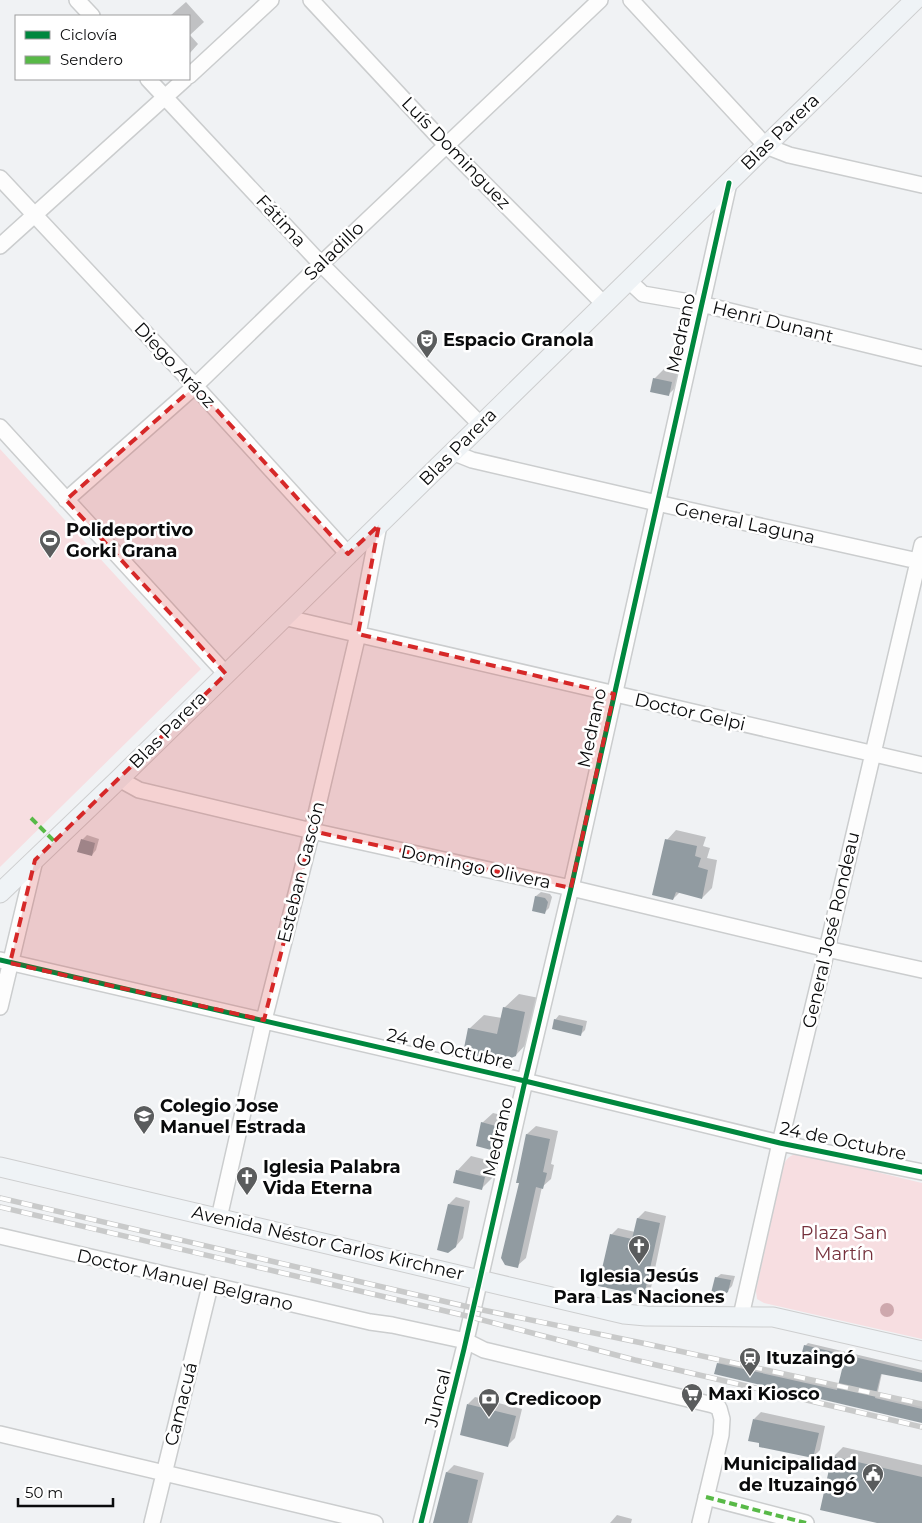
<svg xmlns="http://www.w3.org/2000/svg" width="922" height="1523" font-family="Montserrat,sans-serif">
<rect width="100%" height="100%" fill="#f0f2f4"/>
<path fill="#f7dee1" d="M0,449L201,669L0,867Z
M795,1154H802L922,1183V1339L764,1303L757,1299L756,1291L782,1169C785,1161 787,1157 795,1154Z"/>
<path fill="#cea8ad" d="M880 1310a7 7 0 1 1 14 0a7 7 0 1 1-14 0Z"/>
<path fill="#0003" d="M186,2L204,22L190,35L198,44L189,54V16H170Z
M669,364L686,368L683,380L668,395L654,379Z
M676,830L706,837L703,846L710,848L707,858L717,860L712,888L702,898L680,892L673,899L667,840Z
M87,835L99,839L96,850L92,855L82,840Z
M541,892L550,894L552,897L549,908L545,912L536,896Z
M519,994L539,998L530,1040L516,1055L469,1029L484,1015L502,1018L504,1008Z
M559,1015L587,1021L585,1030L581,1034L555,1020Z
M493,1113L506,1116L500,1138L490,1149L482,1123Z
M536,1126L558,1131L551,1164L554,1165L551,1179L542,1187L526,1258L517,1266L520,1182H518L527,1134Z
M471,1156L499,1163L496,1174L481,1189L457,1171Z
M456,1197L470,1201L463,1238L456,1246L449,1204Z
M645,1211L666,1216L651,1288L644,1295L611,1235L618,1228L635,1232L638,1218Z
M721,1274L735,1276L732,1286L727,1291L716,1278Z
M808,1343L922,1370V1381L882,1373L877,1396L922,1406V1421L718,1364L720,1361L839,1388L845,1364L805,1346Z
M475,1397L522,1409L515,1438L508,1445L468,1404Z
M761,1412L825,1426L820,1450L813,1457L754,1419Z
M843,1447L922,1465V1523H883L833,1457Z
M454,1465L484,1473L472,1523H441L447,1472Z
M617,1515L632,1519L631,1523H610Z"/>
<path fill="#919ba1" d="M653,378L672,382L669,396L650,392Z
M81,839L95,843L92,856L77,852Z
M665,839L697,846L695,856L701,858L698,867L708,870L702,899L676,892L673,900L652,895Z
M535,896L545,898L548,902L545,914L532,911Z
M503,1007L525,1012L516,1056L504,1061L463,1053L468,1028L497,1034Z
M554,1019L583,1026L581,1036L552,1029Z
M481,1122L496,1126L491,1150L476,1146Z
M526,1134L550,1139L543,1172L547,1173L543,1189L536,1187L518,1268L505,1265L501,1258L519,1183H516Z
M456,1170L485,1177L482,1190L453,1183Z
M448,1204L464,1207L456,1247L448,1253L437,1250Z
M637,1218L660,1223L644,1296L598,1286L610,1234L632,1239Z
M715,1277L731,1280L728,1292L721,1297H710Z
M804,1345L922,1373V1382L881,1374L875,1398L922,1409V1423L714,1374L717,1363L837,1390L843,1365L801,1356Z
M467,1404L516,1416L508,1447L460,1435Z
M753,1419L819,1433L813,1458L759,1447V1443L748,1441Z
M832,1456L922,1477V1523H877L820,1510Z
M446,1472L478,1480L468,1523H433Z"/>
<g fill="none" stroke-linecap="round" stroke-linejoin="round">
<g stroke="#cbcdce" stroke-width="18">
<path id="minor" d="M77,0L92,16
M311,0L446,145L604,304
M631,0L766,146L789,155L922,185
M189,76L271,0
M148,79L321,264L480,424
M0,178L195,386L348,554
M0,246L185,79
M628,280L643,294L701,304L922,358
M0,427L226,674
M452,452L472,460L657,503L922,562
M66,500L195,386L321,264L600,0
M283,617L922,765
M119,779L139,790L312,831L571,888L827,949L922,970
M0,960L525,1081L780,1143L922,1172
M0,1007L35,860
M219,1218L264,1020L312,831L358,634L379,525
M0,1236L370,1322L392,1325L466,1341L484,1350L713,1405L719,1408L722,1419L721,1435L700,1523
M741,1316L780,1143L827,949L922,545
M0,1434L375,1523
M706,1497L806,1523
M152,1523L210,1286
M421,1523L464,1349L525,1081L571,888L729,183"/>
</g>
<g stroke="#cdcecf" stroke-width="21">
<path id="major" d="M0,893L119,779L915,0
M0,1167L624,1314L646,1316L773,1317L922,1351"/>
</g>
<use href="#minor" stroke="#fdfdfd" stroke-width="15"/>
<use href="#major" stroke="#eff3f6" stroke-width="19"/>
<g stroke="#c9caca" stroke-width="5.5">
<path id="rail" d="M0,1198L473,1308L647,1344L922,1404
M0,1207L471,1317L635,1360L922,1427"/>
</g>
<use href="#rail" stroke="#fff" stroke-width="4" stroke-dasharray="11" stroke-linecap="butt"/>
<path stroke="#58b947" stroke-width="4" stroke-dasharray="8 4" stroke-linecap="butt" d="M31,818L54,841
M706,1497L806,1523"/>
<g stroke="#fff" stroke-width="8">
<path id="cycleway" d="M0,960L525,1081L780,1143L922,1172
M421,1523L464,1349L525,1081L571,888L729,183"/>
</g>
<use href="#cycleway" stroke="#00873e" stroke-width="5"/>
</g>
<path fill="#d62828" fill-opacity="0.2" stroke="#d62828" stroke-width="4" stroke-dasharray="10 6" stroke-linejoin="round" d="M195,386L348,554L379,525L358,634L614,694L571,888L312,831L264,1020L10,963L35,860L226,674L66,500Z"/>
<defs>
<g id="theatre-pin" transform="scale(1.125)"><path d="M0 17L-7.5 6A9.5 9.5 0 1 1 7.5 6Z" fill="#5a5c5d" stroke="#fff"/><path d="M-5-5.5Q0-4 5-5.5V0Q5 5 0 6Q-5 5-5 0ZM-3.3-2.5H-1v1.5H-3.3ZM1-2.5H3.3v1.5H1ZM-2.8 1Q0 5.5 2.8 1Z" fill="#fff"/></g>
<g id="stadium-pin" transform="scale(1.125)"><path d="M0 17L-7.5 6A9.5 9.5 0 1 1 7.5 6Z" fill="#5a5c5d" stroke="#fff"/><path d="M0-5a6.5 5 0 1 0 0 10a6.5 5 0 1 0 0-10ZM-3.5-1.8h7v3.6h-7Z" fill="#fff"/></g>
<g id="school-pin" transform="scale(1.125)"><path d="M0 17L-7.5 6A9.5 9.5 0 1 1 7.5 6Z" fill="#5a5c5d" stroke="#fff"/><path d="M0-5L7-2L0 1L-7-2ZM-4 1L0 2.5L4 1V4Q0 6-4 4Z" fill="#fff"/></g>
<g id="church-pin" transform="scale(1.125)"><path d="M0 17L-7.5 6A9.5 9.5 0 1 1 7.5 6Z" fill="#5a5c5d" stroke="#fff"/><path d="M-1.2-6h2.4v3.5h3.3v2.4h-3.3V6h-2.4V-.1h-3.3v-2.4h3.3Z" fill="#fff"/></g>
<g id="station-pin" transform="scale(1.125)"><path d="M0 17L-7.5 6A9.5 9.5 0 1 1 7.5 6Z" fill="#5a5c5d" stroke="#fff"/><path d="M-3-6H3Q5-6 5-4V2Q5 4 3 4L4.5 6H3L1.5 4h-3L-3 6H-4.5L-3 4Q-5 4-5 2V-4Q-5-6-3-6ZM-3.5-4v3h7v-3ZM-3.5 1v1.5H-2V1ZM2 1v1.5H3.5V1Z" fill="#fff"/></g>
<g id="supermarket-pin" transform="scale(1.125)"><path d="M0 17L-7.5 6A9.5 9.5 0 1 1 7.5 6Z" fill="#5a5c5d" stroke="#fff"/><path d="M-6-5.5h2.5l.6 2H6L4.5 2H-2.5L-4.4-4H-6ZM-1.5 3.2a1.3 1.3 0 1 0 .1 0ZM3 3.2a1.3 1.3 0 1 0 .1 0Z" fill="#fff"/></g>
<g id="bank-pin" transform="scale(1.125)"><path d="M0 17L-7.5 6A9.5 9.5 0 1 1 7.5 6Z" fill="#5a5c5d" stroke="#fff"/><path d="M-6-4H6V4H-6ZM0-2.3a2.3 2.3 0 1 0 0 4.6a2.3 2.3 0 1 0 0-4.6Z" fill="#fff"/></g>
<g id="civic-pin" transform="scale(1.125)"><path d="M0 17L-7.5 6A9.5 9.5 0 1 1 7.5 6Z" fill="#5a5c5d" stroke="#fff"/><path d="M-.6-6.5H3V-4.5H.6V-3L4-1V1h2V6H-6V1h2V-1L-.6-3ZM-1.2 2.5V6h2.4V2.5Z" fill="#fff"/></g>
</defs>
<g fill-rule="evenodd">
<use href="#theatre-pin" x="427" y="340"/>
<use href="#stadium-pin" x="50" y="540"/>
<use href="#school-pin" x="144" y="1116"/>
<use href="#church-pin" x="247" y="1177"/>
<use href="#church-pin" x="639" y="1246"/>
<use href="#station-pin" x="750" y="1358"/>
<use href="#supermarket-pin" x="692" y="1394"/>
<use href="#bank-pin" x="489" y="1399"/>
<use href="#civic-pin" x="873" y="1474"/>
</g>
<g text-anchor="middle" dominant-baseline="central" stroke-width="5" stroke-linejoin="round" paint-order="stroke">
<g font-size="18" fill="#0a0b0c" stroke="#fff">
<text transform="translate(780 132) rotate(-44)">Blas Parera</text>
<text transform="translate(456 153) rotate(46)">Luís Dominguez</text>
<text transform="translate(281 221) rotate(47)">Fátima</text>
<text transform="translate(334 251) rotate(-44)">Saladillo</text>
<text transform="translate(773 322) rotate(14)">Henri Dunant</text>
<text transform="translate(681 333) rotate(-78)">Medrano</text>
<text transform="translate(175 365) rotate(47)">Diego Aráoz</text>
<text transform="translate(458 447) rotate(-45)">Blas Parera</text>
<text transform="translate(745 523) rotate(12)">General Laguna</text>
<text transform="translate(690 712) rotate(13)">Doctor Gelpi</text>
<text transform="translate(592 728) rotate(-78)">Medrano</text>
<text transform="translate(168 730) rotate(-45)">Blas Parera</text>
<text transform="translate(476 867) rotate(12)">Domingo Olivera</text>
<text transform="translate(301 872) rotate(-76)">Esteban Gascón</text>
<text transform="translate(831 930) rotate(-77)">General José Rondeau</text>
<text transform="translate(450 1049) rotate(13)">24 de Octubre</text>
<text transform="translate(498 1137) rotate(-77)">Medrano</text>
<text transform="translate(843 1141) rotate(12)">24 de Octubre</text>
<text transform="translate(328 1243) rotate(13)">Avenida Néstor Carlos Kirchner</text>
<text transform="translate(185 1280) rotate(13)">Doctor Manuel Belgrano</text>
<text transform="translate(438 1398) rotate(-76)">Juncal</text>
<text transform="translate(181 1404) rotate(-76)">Camacuá</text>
</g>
<g font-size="18" font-weight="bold" fill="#0a0b0c" stroke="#fff" text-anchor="start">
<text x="443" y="340">Espacio Granola</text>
<text x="66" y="530">Polideportivo<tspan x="66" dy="21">Gorki Grana</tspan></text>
<text x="160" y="1106">Colegio Jose<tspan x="160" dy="21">Manuel Estrada</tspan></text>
<text x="263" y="1167">Iglesia Palabra<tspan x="263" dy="21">Vida Eterna</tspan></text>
<text x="639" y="1276" text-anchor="middle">Iglesia Jesús<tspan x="639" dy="21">Para Las Naciones</tspan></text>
<text x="766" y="1358">Ituzaingó</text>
<text x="708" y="1394">Maxi Kiosco</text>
<text x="505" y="1399">Credicoop</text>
<text x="857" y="1464" text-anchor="end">Municipalidad<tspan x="857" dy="21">de Ituzaingó</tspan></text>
</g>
<g font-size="18" fill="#75303b" stroke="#fff">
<text x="844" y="1233">Plaza San<tspan x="844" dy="21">Martín</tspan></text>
</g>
</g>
<rect x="15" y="15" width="175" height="65" fill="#ffffff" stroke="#9d9d9e"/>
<rect x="25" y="31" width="25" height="8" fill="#00873e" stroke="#9d9d9e"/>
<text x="60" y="40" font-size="15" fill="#0a0b0c">Ciclovía</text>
<rect x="25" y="56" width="25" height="8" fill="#58b947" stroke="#9d9d9e"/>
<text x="60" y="65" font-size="15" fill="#0a0b0c">Sendero</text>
<path d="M18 1498v8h95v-8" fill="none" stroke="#0a0b0c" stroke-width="2.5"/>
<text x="25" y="1498" font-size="15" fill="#0a0b0c" stroke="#ffffff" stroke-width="4" paint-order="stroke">50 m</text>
</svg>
